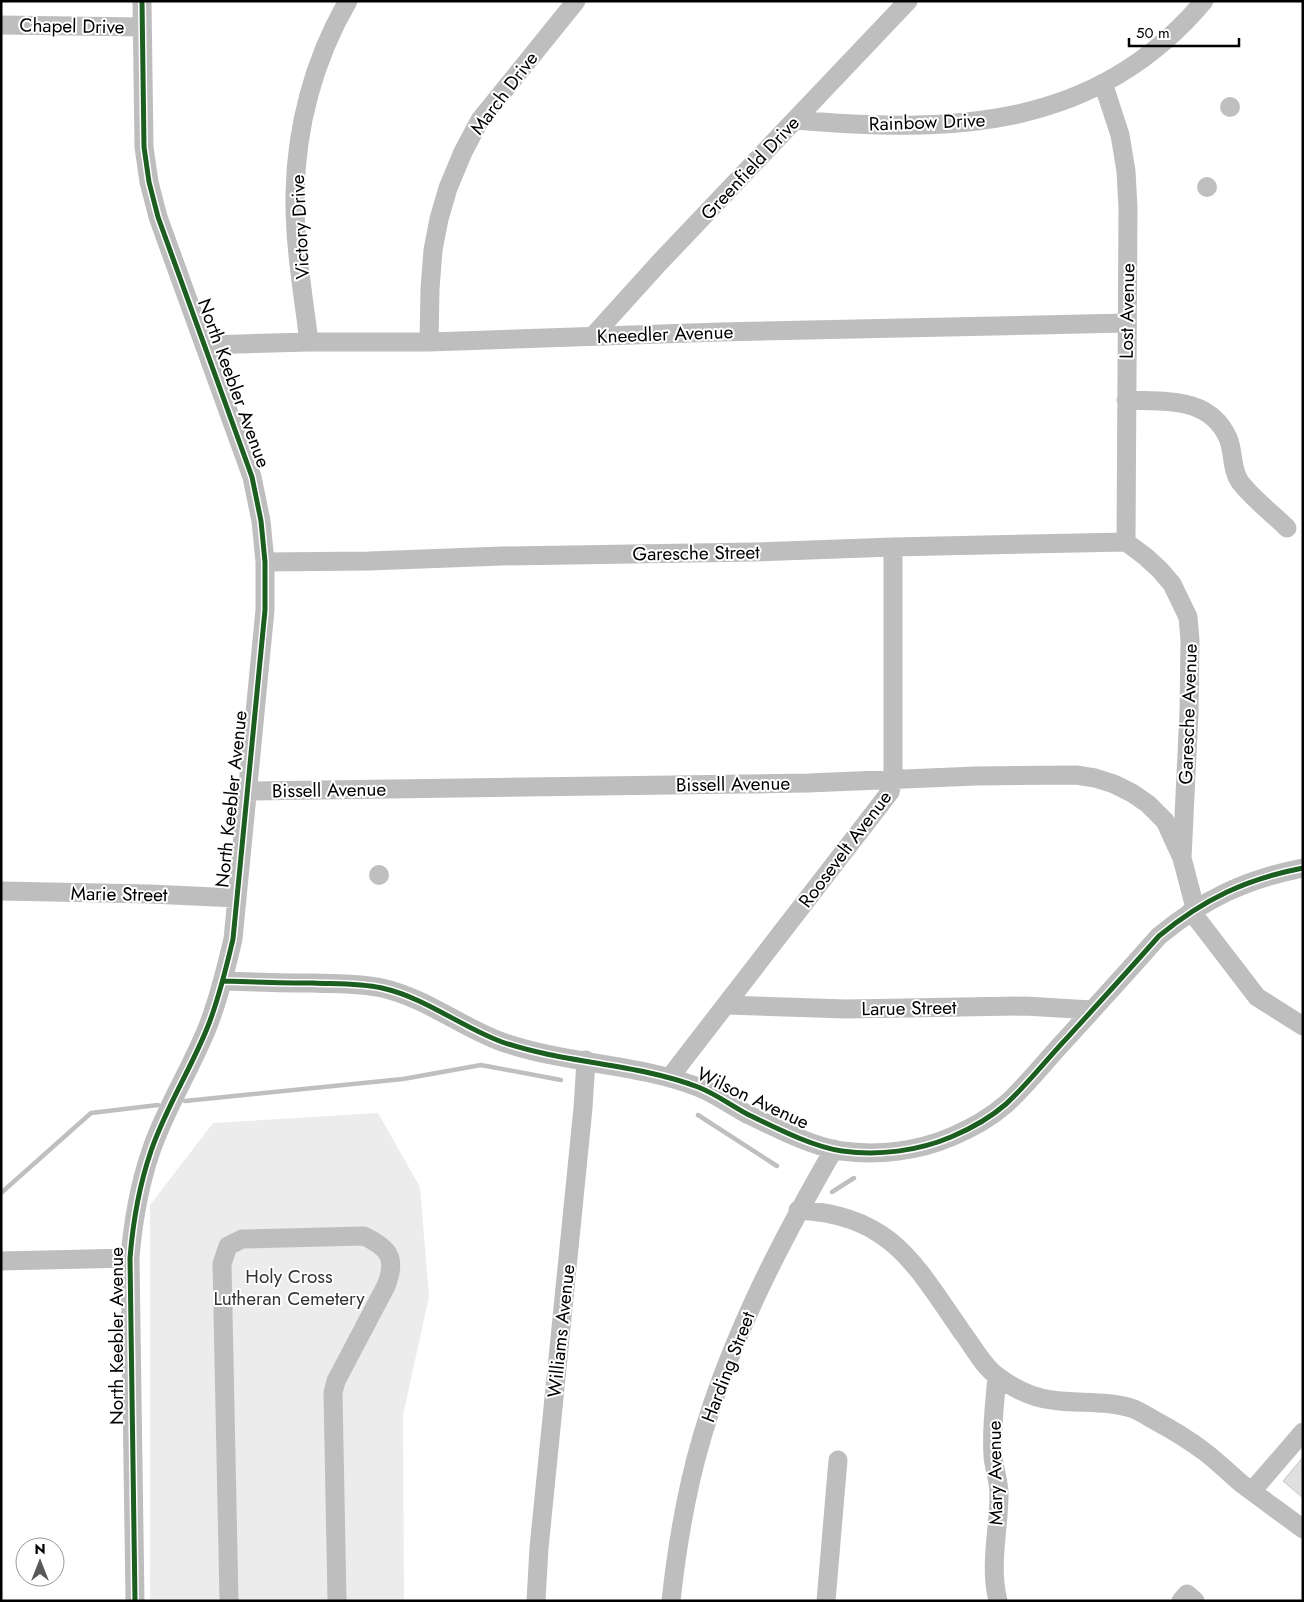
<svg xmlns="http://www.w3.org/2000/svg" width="1304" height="1602" font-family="Jost,sans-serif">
<rect width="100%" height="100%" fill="#fff"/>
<path fill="#ececec" d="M378,1113L420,1187L429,1297L403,1415L404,1601H150V1205L213,1123Z"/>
<path fill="#bfbfbf" d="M1220 107a10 10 0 1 1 20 0a10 10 0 1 1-20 0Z
M1197 187a10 10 0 1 1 20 0a10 10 0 1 1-20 0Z
M369 875a10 10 0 1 1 20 0a10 10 0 1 1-20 0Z"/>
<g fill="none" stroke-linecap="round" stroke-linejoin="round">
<path stroke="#bfbfbf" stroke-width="4.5" d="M185,1101L403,1079L481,1065L561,1080
M698,1115L777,1166
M832,1192L854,1178
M1,1193L91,1113L158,1105"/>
</g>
<path fill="#dfdfdf" stroke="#c7c7c7" d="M1303,1457V1498L1283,1481Z"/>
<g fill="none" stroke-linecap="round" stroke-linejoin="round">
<path stroke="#bebebe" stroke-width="19" d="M1,25L142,27
M1103,83L1120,135L1126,171L1128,208L1126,542
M795,120C951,133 1095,131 1204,1
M593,336L659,263L908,1
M309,342C303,293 294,243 295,194C296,127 314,59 348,1
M429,342L430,289L433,250L439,219L448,188L463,152L480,120L576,1
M204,345L309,342H429L720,332L1126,323
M1126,400C1165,402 1209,396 1228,438C1234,452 1231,469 1240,482C1253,499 1272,513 1287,528
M1126,542L1146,557L1160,570L1172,584L1188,617L1190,640L1189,712L1182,858L1195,908
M265,562L369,561L502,556L755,552L893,547L1126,542
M247,791L808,783L976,776L1076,775L1095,778L1114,784L1132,793L1148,804L1165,821L1182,858
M1,891L150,894L237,898
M1191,911L1257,997L1303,1026
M223,981C253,982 283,983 313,983C336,984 359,983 382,988C426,998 461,1027 502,1042C566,1064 635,1063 698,1087C716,1094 732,1106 749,1115C776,1128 813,1147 842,1151C879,1156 918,1151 951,1137C970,1129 990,1118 1006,1104C1027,1085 1047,1059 1067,1038C1098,1004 1129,970 1159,936C1204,899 1246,879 1303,868
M726,1005L846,1009L1025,1006L1092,1010
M670,1077L890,792L893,779V547
M798,1210C891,1215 914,1263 962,1332C973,1346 982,1365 997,1376C1013,1388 1032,1398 1052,1400C1079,1404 1108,1400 1134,1409C1141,1412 1147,1416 1154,1420C1171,1429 1189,1440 1205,1452C1218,1462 1230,1474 1242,1484C1262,1499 1283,1514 1303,1529
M1,1261L130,1258
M997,1376C995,1402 991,1429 993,1456C994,1469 999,1481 999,1494C999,1530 989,1565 998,1601
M1252,1491L1303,1432
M135,1601L130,1258C133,1221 139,1186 151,1151C166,1107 191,1069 208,1026C219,998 226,969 233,939L265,610V562L261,521L252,477L158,217L149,182L144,147L142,1
M229,1601L222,1264L228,1246L242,1239L364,1236C389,1248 397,1258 386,1286L336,1381L333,1393L337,1601
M536,1601L539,1548L583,1108L586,1060
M671,1601C677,1546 686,1491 702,1437C732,1335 781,1241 834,1149
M826,1601L838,1460
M1181,1601L1187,1594L1195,1601"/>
<g stroke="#fff" stroke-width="8">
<path id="cycleway" d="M223,981C253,982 283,983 313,983C336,984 359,983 382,988C426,998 461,1027 502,1042C566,1064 635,1063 698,1087C716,1094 732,1106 749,1115C776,1128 813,1147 842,1151C879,1156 918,1151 951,1137C970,1129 990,1118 1006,1104C1027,1085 1047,1059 1067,1038C1098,1004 1129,970 1159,936C1204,899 1246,879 1303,868
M135,1601L130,1258C133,1221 139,1186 151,1151C166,1107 191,1069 208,1026C219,998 226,969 233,939L265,610V562L261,521L252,477L158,217L149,182L144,147L142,1"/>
</g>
<use href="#cycleway" stroke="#1b5e20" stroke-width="5"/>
</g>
<g text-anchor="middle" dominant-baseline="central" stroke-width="4" stroke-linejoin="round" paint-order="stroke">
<g font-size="19" fill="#000" stroke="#fff">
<text transform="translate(72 26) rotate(1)">Chapel Drive</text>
<text transform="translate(504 93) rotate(-53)">March Drive</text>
<text transform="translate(927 122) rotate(-2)">Rainbow Drive</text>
<text transform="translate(750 168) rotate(-47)">Greenfield Drive</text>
<text transform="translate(300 227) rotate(-93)">Victory Drive</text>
<text transform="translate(1127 311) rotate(-89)">Lost Avenue</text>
<text transform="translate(665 334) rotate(-2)">Kneedler Avenue</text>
<text transform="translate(234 383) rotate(70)">North Keebler Avenue</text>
<text transform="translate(696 553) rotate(-1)">Garesche Street</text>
<text transform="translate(1188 714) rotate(-88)">Garesche Avenue</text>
<text transform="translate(733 784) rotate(-1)">Bissell Avenue</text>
<text transform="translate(329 790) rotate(-1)">Bissell Avenue</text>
<text transform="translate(231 799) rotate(-84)">North Keebler Avenue</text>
<text transform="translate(845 849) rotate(-53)">Roosevelt Avenue</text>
<text transform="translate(119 894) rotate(1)">Marie Street</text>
<text transform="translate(909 1008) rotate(-1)">Larue Street</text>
<text transform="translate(753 1098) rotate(25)">Wilson Avenue</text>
<text transform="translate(561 1331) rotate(-84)">Williams Avenue</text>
<text transform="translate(116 1336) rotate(-90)">North Keebler Avenue</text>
<text transform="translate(728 1367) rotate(-69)">Harding Street</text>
<text transform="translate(995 1473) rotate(-91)">Mary Avenue</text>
</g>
<g font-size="19" fill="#333" stroke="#fff">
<text x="289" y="1276">Holy Cross<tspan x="289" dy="22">Lutheran Cemetery</tspan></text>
</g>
</g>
<rect width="1304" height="1602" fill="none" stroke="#000000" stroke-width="5"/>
<g transform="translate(40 1562)"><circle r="24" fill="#ffffff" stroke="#999999"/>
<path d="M0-4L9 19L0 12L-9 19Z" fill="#595959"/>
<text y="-8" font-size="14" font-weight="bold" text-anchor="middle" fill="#000000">N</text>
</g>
<path d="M1129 38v8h110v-8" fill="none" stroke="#000000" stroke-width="2.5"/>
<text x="1136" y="38" font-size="15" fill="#000000" stroke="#ffffff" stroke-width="4" paint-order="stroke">50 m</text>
</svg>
